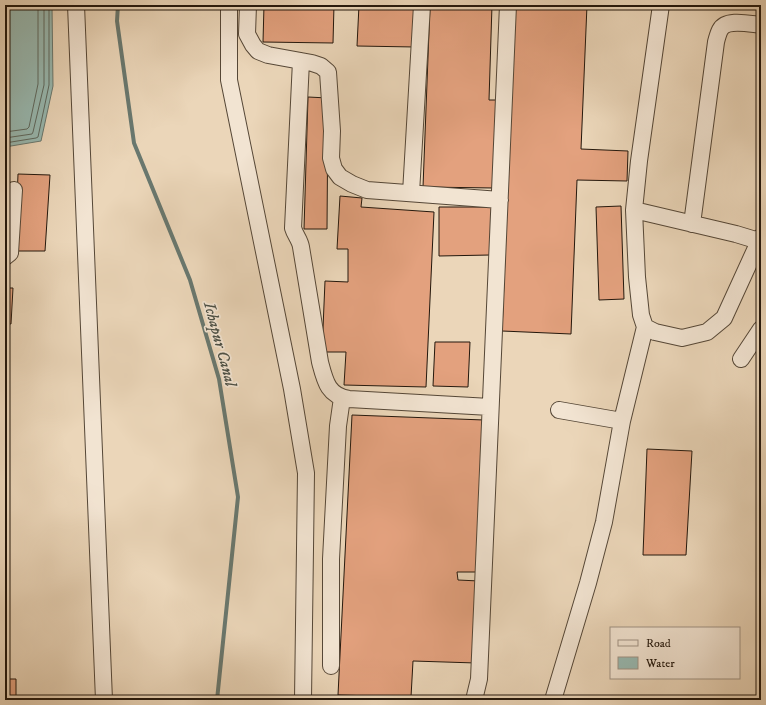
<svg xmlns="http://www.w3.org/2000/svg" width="766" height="705" font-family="'IM FELL DW Pica',serif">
<rect width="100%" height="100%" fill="#ebd6b9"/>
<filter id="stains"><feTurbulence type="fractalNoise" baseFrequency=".005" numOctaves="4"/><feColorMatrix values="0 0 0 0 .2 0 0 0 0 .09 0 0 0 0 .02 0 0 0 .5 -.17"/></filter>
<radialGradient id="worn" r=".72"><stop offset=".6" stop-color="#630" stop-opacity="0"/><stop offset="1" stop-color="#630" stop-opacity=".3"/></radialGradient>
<path fill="#98b9b1" stroke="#69786f" d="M5,5H52L53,86L41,141L5,147Z"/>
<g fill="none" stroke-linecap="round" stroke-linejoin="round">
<path stroke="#5e685e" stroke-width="1" d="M5,132L27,129L29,127L38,84V5
M5,138L32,134L33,132L44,85V5
M5,143L36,138L38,137L49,85V5"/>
<path stroke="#69786f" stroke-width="4" d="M118,5L117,21L134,143L190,280L219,379L238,497L217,700"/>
</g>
<path fill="#e3a17e" stroke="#23170c" d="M264,5H334L333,43L263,42Z
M359,5H416L415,47L357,46Z
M430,5H492L489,100H498L494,188L423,187Z
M515,5H587L581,149L628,151L627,181L577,180L571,334L502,331Z
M308,97L328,98L327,229H304Z
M18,174L50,175L45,251H15Z
M340,196L362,198L361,207L434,212L426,387L344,385L346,352H322L325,281L348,282V249H337Z
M621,206L624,299L599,300L596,207Z
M439,207H492L490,255L439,256Z
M5,288H13L11,324L5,323Z
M435,342H470L468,387L433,386Z
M352,415L484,420L480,572H457L458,580L479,581L476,663L413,661L411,697L338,695Z
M647,449L692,451L686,555H643Z
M5,679H16V700H5Z"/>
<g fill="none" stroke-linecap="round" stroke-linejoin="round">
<g stroke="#554737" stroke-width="18">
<path id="minor" d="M76,5L104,700
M229,5V80L292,389L306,473L303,700
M248,5L247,34L253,45L258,51L268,55L312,63L321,66L328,72L332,131L331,158L334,169L340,177L352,184L367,190L500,200
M661,5L639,161L634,210L637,277L641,315L645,327L655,332L682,338L707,332L724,318L761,237
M301,61L293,228C295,235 300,240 301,247L320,362C325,381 328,396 349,399L490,407
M411,193L422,5
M634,210L736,234L759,241
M692,224L716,42C717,38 718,34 720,30C726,18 750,24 761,25
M5,257L10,253L14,190
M741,359L761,329
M559,410L622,421
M331,666V559L338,426L342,398
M474,700L479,679C488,454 499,230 508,5
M553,700L588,583L604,522L622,421L645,327"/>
</g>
<use href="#minor" stroke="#f2e4d2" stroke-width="16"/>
</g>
<g text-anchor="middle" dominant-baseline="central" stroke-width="3.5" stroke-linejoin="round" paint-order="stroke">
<g font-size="16" font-style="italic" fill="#4c5046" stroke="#f2e4d2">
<text transform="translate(220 344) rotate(75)">Ichapur Canal</text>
</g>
</g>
<rect width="766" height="705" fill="none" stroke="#ebd6b9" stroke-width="20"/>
<rect x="6" y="6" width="754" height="693" fill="none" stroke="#23170c" stroke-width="2"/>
<rect x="10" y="10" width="746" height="685" fill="none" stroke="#23170c"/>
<rect x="610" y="627" width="130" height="52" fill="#f2e4d2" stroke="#9f9283"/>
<rect x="618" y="640" width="20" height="6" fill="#f2e4d2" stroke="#9f9283"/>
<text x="646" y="647" font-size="12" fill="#23170c">Road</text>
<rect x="618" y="657" width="20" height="12" fill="#98b9b1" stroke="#9f9283"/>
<text x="646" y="667" font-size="12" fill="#23170c">Water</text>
<rect width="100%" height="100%" filter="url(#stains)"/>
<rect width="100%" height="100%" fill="url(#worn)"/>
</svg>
